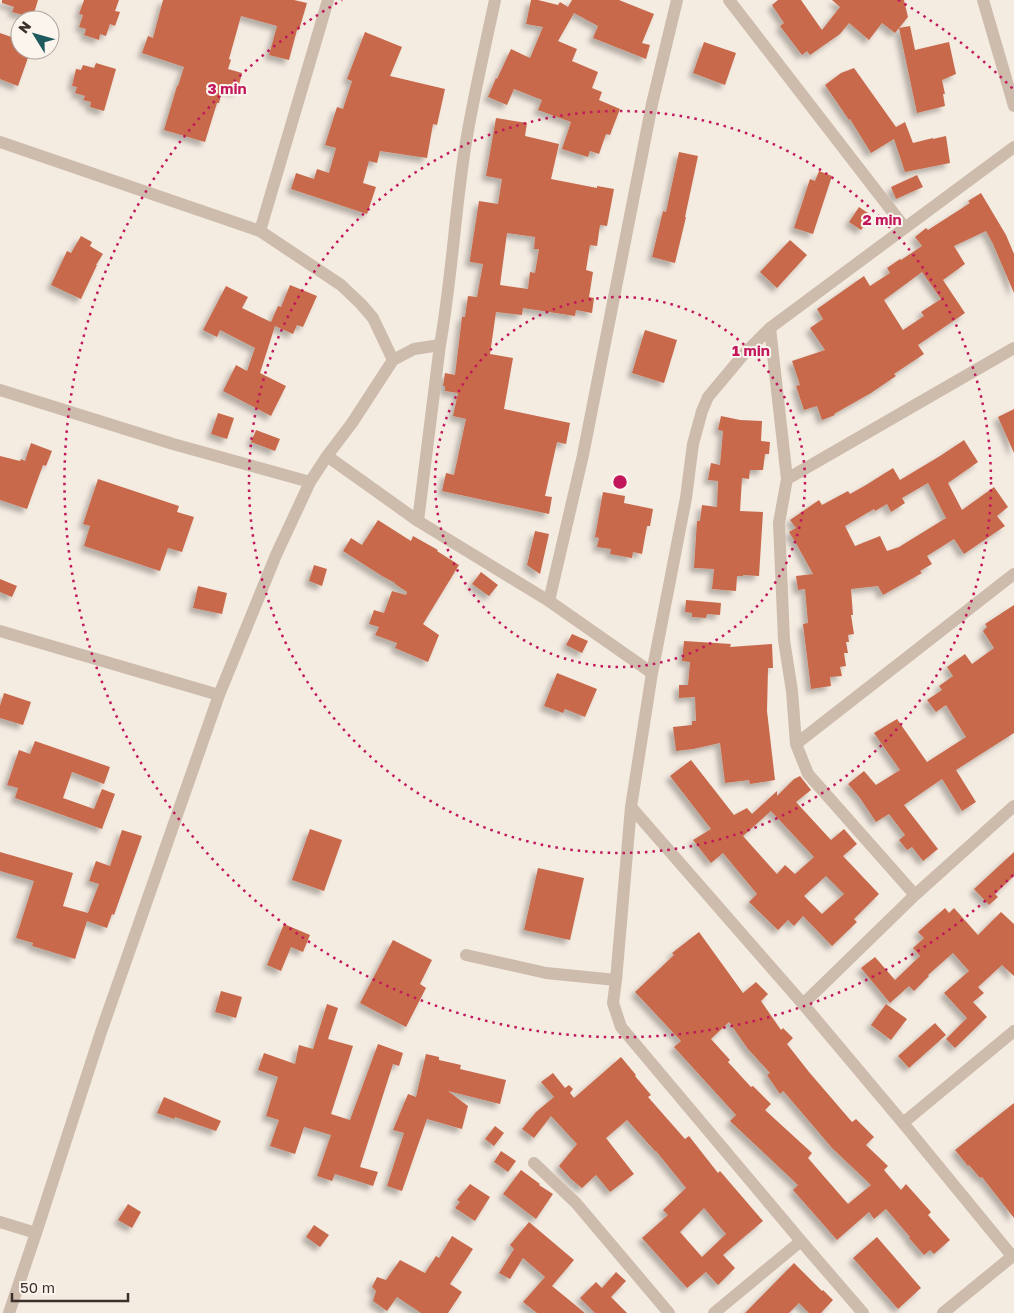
<svg xmlns="http://www.w3.org/2000/svg" width="1014" height="1313" font-family="'Golos Text',sans-serif">
<defs>
<filter id="shadow"><feDropShadow dx="-4.5" dy="4.5" stdDeviation="2.5" flood-color="#0004"/></filter>
</defs>
<rect width="100%" height="100%" fill="#f4ebe1"/>
<path fill="#c8694b" fill-rule="evenodd" filter="url(#shadow)" d="M2,0H38L34,13L29,11L27,16L12,12L14,7L2,3Z
M84,0H119L115,11L120,12L115,26L110,24L106,36L100,34L99,40L84,35L86,29L79,27L83,15L79,14Z
M163,0H294L307,3L299,30H297L289,60L269,55L277,26L241,16L229,59L231,60L228,69L242,73L237,92L223,88L219,103H217L205,142L164,130L177,86H178L184,67L142,53L148,36L153,38Z
M531,0H538L558,5L560,2L568,7L572,0H619L654,14L642,43L650,45L646,59L593,38L598,26L574,13L558,41L577,49L572,61L598,72L592,88L602,92L599,100L620,109L610,135L606,134L599,154L590,151L588,157L562,149L571,122L538,110L542,100L514,89L507,105L488,97L496,78L497,79L511,49L530,58L543,27L526,24Z
M778,0H801L822,30L840,7L832,0H904L908,17L895,33L882,23L869,40L849,23L840,34L810,55L807,51L802,55L780,26L784,23L772,5Z
M910,26L915,50L949,42L956,74L942,80L945,94H943L945,106L917,113L899,28Z
M365,32L402,47L390,76L445,89L437,125L433,124L427,158L380,151L377,163L369,161L363,183L376,187L367,214L291,189L296,173L314,179L317,169L329,173L336,148L325,145L337,107L343,109L352,81L347,79Z
M0,33L20,40V50H27L26,54L29,55L18,86L0,79Z
M704,42L736,53L725,85L693,73Z
M96,63L116,69L104,111L90,107L91,102L83,100L85,96L75,93L77,87L72,86L76,69L81,70L83,65L94,68Z
M854,68L896,127L905,122L913,143L933,138V139L946,136L950,163L905,172L894,139L871,153L850,119L849,120L825,85L841,73Z
M496,118L527,123L525,136L559,144L551,179L597,188V186L614,189L607,226L600,225L597,246L590,245L586,270L593,272L589,297L594,298L592,313L576,310L575,316L523,308L522,315L496,312L490,354L513,358L504,409L570,423L566,444L557,442L545,496L552,497L549,514L442,491L446,473L454,475L466,419L453,416L458,393L445,391V386H443L445,373L455,375L462,317H465L468,296L477,297L483,264L470,262V259L479,201L498,204L502,179L486,176ZM507,233L535,237L534,249H539L535,273L530,272L528,289L500,285Z
M679,152L698,156L685,217H686L675,263L652,257L663,211L666,212Z
M819,171L832,176L813,234L794,228L810,179L815,181Z
M917,175L923,187L896,199L891,187Z
M981,193L1006,235L1014,254V293L993,244L986,231L954,246L965,264L943,280L965,313L918,345L924,354L894,374L896,376L871,393L834,414L835,415L822,420L817,406L804,410L796,386L800,385L792,361L825,350L810,328L823,319L817,309L864,276L870,286L890,273L887,268L900,259L901,260L922,246L915,237L926,228L928,230L970,203L968,201ZM922,272L941,299L921,312L924,316L903,330L884,300Z
M859,207L871,215L861,230L849,222Z
M81,236L92,242L90,246L103,254L96,265H97L81,299L51,285L67,251L71,253Z
M790,240L807,255L777,288L760,272Z
M290,285L317,296L303,327L297,325L293,334L275,326L260,373L286,386L271,416L223,391L236,365L247,371L255,348L220,330L217,337L203,330L226,286L248,297L242,308L271,322L278,306L281,307Z
M645,330L677,340L664,383L632,373Z
M1014,409V453L998,417Z
M218,413L234,418L227,439L211,434Z
M721,416L740,420L762,421L761,441L770,442L769,454H765L763,470H750L749,479L742,478L740,511L763,512L759,576L743,575V576H737L736,591L712,589L714,569L694,568L697,521H700L702,505L717,507L718,481L708,480L711,463L720,465L723,431L718,430Z
M256,430L280,439L275,451L251,442Z
M964,440L978,462L948,483L962,510L994,487L1008,507L997,516L1005,526L964,554L954,539L927,556L932,564L920,571L922,573L883,595L878,586L851,589L853,615H851L854,634L848,635L849,642H846L848,653H844L846,666L840,667L842,676L830,677L831,686L811,689L803,624L808,623L805,589L798,590L796,576L813,574L797,545L789,532L796,528L790,520L819,500L822,505L848,491L850,494L866,485L893,468L900,480L940,456ZM928,483L946,518L899,547L887,551L880,536L855,546L845,526L874,509L875,511L887,504L891,512L905,503L902,498Z
M31,443L52,451L46,466L43,465L27,509L0,500V456L20,461L21,459L25,461Z
M98,479L179,506L177,512L194,517L182,552L168,548L160,571L84,546L90,526L83,524Z
M603,492L625,496L624,503L653,509L650,526H647L642,554L633,552L632,558L610,554L611,549L597,547L599,538L595,537Z
M378,520L411,541L413,536L438,550L437,551L459,565L423,624L439,635L428,662L395,648L397,643L375,635L379,627L369,624L374,610L384,613L392,591L406,595L407,592L395,584V583L382,576L343,551L351,538L362,545Z
M535,531L549,534L540,574L527,565Z
M314,565L327,569L322,586L309,581Z
M481,572L498,585L489,596L472,584Z
M0,579L17,586L12,597L0,592Z
M198,586L227,593L222,614L193,608Z
M686,600L721,603L720,615L707,614L706,618L692,617V613L685,612Z
M1014,605V733L956,770L976,802L962,811L942,779L904,805L938,849L923,861L912,847L907,850L899,840L905,835L889,814L876,822L860,798L848,784L864,771L876,785L900,770L874,733L897,719L927,762L966,737L946,705L936,712L927,700L942,690L939,686L953,676L947,667L965,654L972,664L994,648L983,631L987,627L985,624Z
M572,634L588,641L582,653L566,645Z
M684,641L731,644L730,647L772,644L773,668H768L767,711L775,780L750,784L749,780L725,783L720,743L693,749L676,751L673,727L692,725V721H696L695,697L679,698V685H688L690,662L682,661Z
M557,673L597,689L585,717L565,709L563,713L544,706Z
M4,693L31,702L23,725L0,718V706Z
M35,741L110,767L104,784L72,772L63,798L94,809L102,789L115,794L102,829L15,798L18,788L7,785L19,750L30,754Z
M691,760L734,815L747,808L752,814L777,791V796L794,779L800,776L811,790L796,802L831,840L844,829L857,844L843,856L879,894L854,919L857,922L832,946L803,916L794,926L788,920L778,930L749,902L757,894L723,853L711,863L693,840L711,829L670,776ZM771,811L814,857L795,874L785,865L777,874L743,836ZM826,876L844,894L822,914L804,896Z
M310,829L342,840L324,891L292,880Z
M122,830L142,836L114,915L112,914L107,928L87,921L75,959L32,946L33,943L16,938L34,881L0,871V852L73,873L63,906L88,913L99,884L89,881L96,861L110,866Z
M1014,852V876L995,894L998,897L989,905L974,889Z
M538,868L584,878L570,940L524,930Z
M945,908L949,913L954,908L978,935L1001,912L1014,924V976L1002,965L978,987L984,993L973,1002L987,1017L955,1048L946,1039L967,1018L944,993L969,971L953,953L928,975L929,976L914,991L909,986L890,1003L861,968L875,957L895,980L920,956L913,948L924,938L918,932Z
M284,924L310,935L303,952L291,947L281,971L267,965Z
M699,932L743,993L756,982L768,994L761,1001L781,1030L783,1028L793,1038L787,1044L809,1072L852,1122L856,1119L874,1137L866,1145L888,1166L884,1170L901,1190L906,1184L931,1212L928,1215L950,1240L934,1254L930,1250L924,1255L909,1238L910,1237L886,1209L874,1219L869,1212L837,1240L793,1190L798,1185L730,1121L736,1115L674,1047L681,1041L635,992L674,955L672,953ZM729,1022L748,1049L770,1073L767,1075L780,1094L783,1091L785,1093L832,1148L871,1185L848,1204L808,1158L812,1153L765,1110L771,1104L753,1086L751,1087L728,1062L730,1060L711,1039Z
M393,940L432,960L420,984L426,988L406,1027L360,1003Z
M221,991L242,997L236,1018L215,1012Z
M327,1004L338,1008L328,1039L353,1046L331,1114L350,1120L378,1044L403,1053L399,1066L393,1064L360,1167L378,1172L373,1186L335,1174L332,1181L317,1176L331,1135L304,1127L295,1154L270,1146L279,1120L266,1116L278,1077L258,1070L264,1053L295,1064L299,1045L313,1049Z
M886,1004L907,1019L891,1040L871,1025Z
M935,1023L946,1035L909,1068L898,1056Z
M426,1054L439,1057V1060L461,1065L460,1069L506,1080L500,1104L448,1091L468,1106L462,1129L427,1119L402,1191L387,1186L404,1133L393,1130L408,1094L416,1097Z
M621,1057L636,1075L635,1076L651,1095L648,1097L685,1139L689,1136L718,1173L720,1171L763,1221L723,1255L735,1268L718,1285L706,1272L687,1288L642,1238L668,1215L663,1210L686,1188L656,1151H655L627,1120L606,1138L634,1174L610,1192L596,1175L582,1188L571,1179L559,1166L577,1144L551,1116L534,1138L522,1129L536,1112L554,1097L541,1082L553,1073L565,1088L569,1085L573,1089L570,1093L574,1098ZM704,1208L726,1234L702,1257L680,1232Z
M164,1097L221,1121L216,1131L175,1117L174,1119L157,1113Z
M1014,1103V1218L982,1177L980,1178L969,1165L968,1166L955,1150Z
M495,1126L504,1133L494,1146L485,1139Z
M501,1151L516,1161L508,1172L494,1162Z
M521,1170L540,1184L539,1185L553,1194L536,1219L503,1194Z
M470,1184L490,1197L475,1221L455,1208L460,1202L457,1200Z
M128,1204L141,1212L132,1228L118,1220Z
M529,1222L574,1260L552,1286L585,1313H537L523,1302L545,1277L523,1258L510,1279L499,1273L514,1249L510,1245Z
M314,1225L329,1235L320,1247L306,1237Z
M452,1236L473,1249L450,1284L462,1292L448,1313H421L397,1297L387,1311L373,1301L376,1291L372,1287L377,1277L386,1280L400,1260L425,1273L436,1256L439,1258Z
M877,1237L921,1288L898,1309L853,1258Z
M794,1263L822,1291L823,1290L833,1300L821,1313H809L799,1303L789,1313H745Z
M616,1272L626,1281L611,1297L627,1313H595L580,1298L596,1282L602,1288Z"/>
<g fill="none" stroke-linecap="round" stroke-linejoin="round">
<path stroke="#cdbbac" stroke-width="12" d="M729,0L905,228
M983,0L1014,106
M0,142L260,231L341,285L361,304L373,318L393,360
M260,231L328,0
M770,328L787,479L779,523L784,640L792,691L796,744L808,774L915,895
M0,390L173,444L310,482
M327,456L418,521L549,601L652,673
M787,479L1014,348
M418,521L440,345
M549,601L583,455L652,104L677,0
M0,631L219,695
M796,744L1014,574
M631,807L803,1004L903,1123L1012,1256
M466,955L546,973L616,980
M803,1004L915,895L1014,806
M903,1123L1014,1031
M534,1163L576,1203L669,1313
M0,1222L36,1233
M9,1313L36,1233L101,1032L219,695L276,555L310,482L327,456L352,423L393,360L414,349L440,345C452,278 455,209 466,142C474,94 485,47 495,0
M714,1313L801,1241
M863,1313L801,1241L621,1027L613,1003L616,980L631,807L652,673L686,498L693,444L702,411L708,397L744,354L770,328L1014,147
M943,1313L1014,1255"/>
</g>
<g fill="none" stroke="#c2185b" stroke-width="2.5" stroke-dasharray="2.5 5">
<circle cx="620" cy="482" r="185"/>
<circle cx="620" cy="482" r="371"/>
<path d="M1013 875A556 556 0 1 1 342 0M898 0A556 556 0 0 1 1013 89"/>
</g>
<circle cx="620" cy="482" r="8" fill="#c2185b" stroke="#fbf5ee" stroke-width="2.5"/>
<g font-size="15" text-anchor="middle" font-weight="bold" fill="#c2185b" stroke="#fbf5ee" stroke-width="4" stroke-linejoin="round" paint-order="stroke">
<text x="227" y="94">3 min</text>
<text x="882" y="225">2 min</text>
<text x="751" y="356">1 min</text>
</g>
<g transform="translate(35 35) rotate(307)"><circle r="24" fill="#fbf5ee" stroke="#aea6a0"/>
<path d="M0-4L9 19L0 12L-9 19Z" fill="#1f5a5e"/>
<text y="-8" font-size="14" font-weight="bold" text-anchor="middle" fill="#3b302b">N</text>
</g>
<path d="M12 1293v8h116v-8" fill="none" stroke="#3b302b" stroke-width="2.5"/>
<text x="20" y="1293" font-size="15" fill="#3b302b" stroke="#fbf5ee" stroke-width="4" paint-order="stroke">50 m</text>
</svg>
